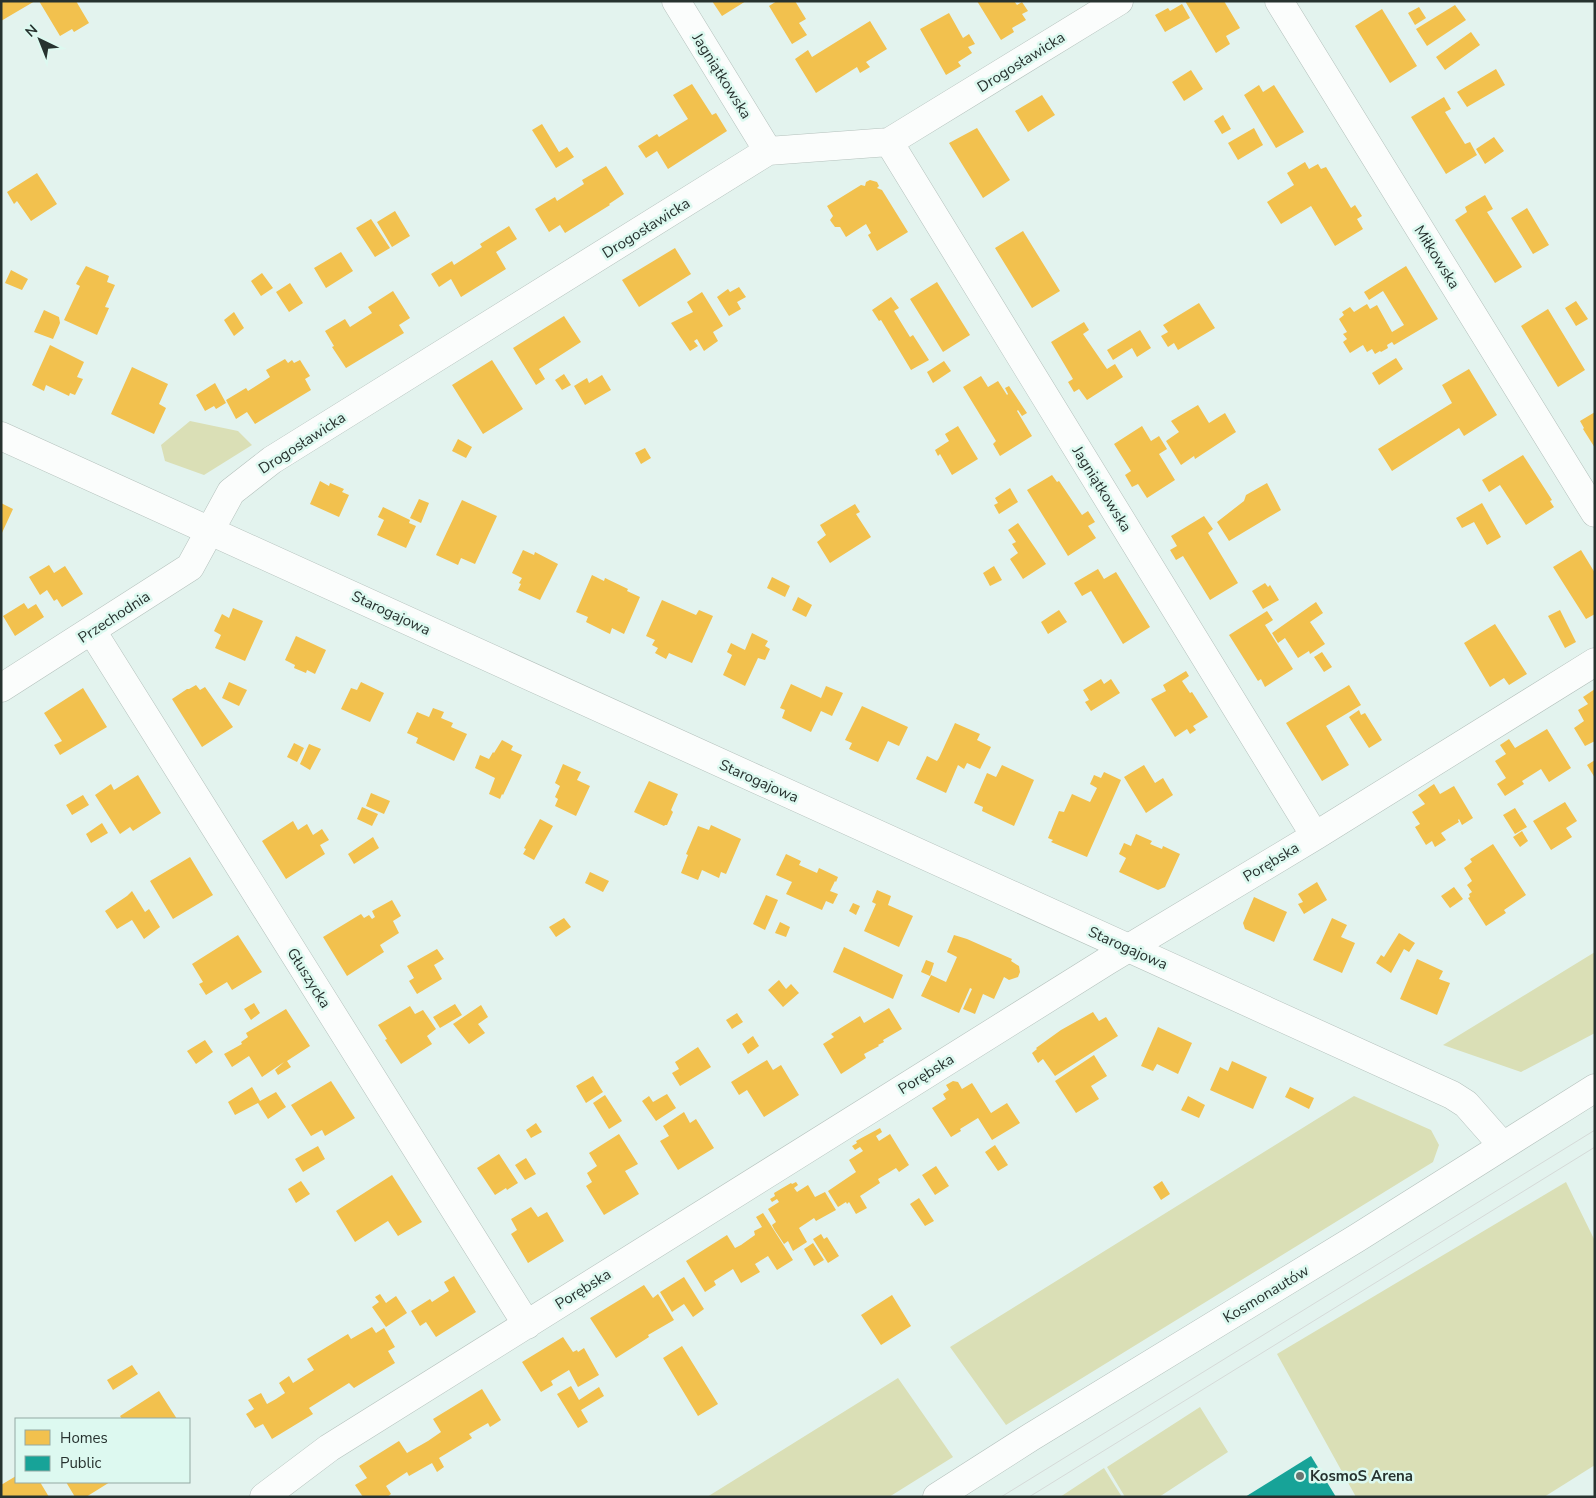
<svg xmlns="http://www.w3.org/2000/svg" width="1596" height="1498" font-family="'Nunito Sans',sans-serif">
<rect width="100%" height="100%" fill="#e3f3ee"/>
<path fill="#dadfb6" d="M190,421L238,431L252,445L204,475L165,461L161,445Z
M1595,952V1033L1521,1072L1443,1045Z
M1354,1096L1431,1130L1439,1145L1433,1162L1006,1425L950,1347Z
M1566,1182L1595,1241V1465L1544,1497H1356L1277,1354Z
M898,1378L953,1457L889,1497H707Z
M1200,1407L1228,1452L1159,1497H1125L1107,1467Z
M1104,1468L1122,1497H1060Z"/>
<path fill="#f2c14e" d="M1,1H35L1,21Z
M39,1H76L89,23L74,32L72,29L60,36Z
M712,1H746L722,16Z
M777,1H795L806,19L799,23L807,35L792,44L769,6Z
M977,1H1014L1017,5L1022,2L1028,11L1022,14L1026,20L1012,28L1014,32L1001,40Z
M1185,1H1224L1240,28L1226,36L1230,44L1216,53Z
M1182,4L1190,18L1165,32L1155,15L1168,8L1170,11Z
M1455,5L1466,20L1427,46L1416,29Z
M1419,7L1426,18L1415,25L1408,13Z
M1382,9L1417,66L1390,83L1355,26Z
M949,13L963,38L969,34L975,44L968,47L972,53L958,62L961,66L946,75L920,29Z
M870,21L887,49L866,62L870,67L860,73L857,67L816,93L795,59L808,50L812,57Z
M1471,32L1480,45L1445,70L1436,57Z
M1496,69L1505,85L1467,107L1457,92Z
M1191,70L1203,89L1184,101L1172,82Z
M692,84L712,115L716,113L727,131L668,169L657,151L646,158L638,146L657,134L659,137L688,119L673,95Z
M1259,85L1263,92L1274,85L1304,132L1276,148L1244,95Z
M1042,95L1055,115L1028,132L1015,111Z
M1444,97L1451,109L1445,112L1465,144L1470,142L1477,155L1446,174L1411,117Z
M1223,115L1231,129L1222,134L1214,121Z
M542,124L559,152L567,147L574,157L556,168L532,130Z
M977,128L1010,180L983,198L949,143Z
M1254,128L1263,145L1238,160L1228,143Z
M1494,137L1504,151L1485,164L1476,149Z
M1305,162L1309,169L1318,164L1321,169L1326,167L1351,208L1355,205L1362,216L1357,219L1363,229L1335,246L1311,206L1281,224L1267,202L1294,185L1287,173Z
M606,166L624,194L609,204L610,205L565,233L560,225L549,232L535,209L555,197L557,201L584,184L582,180Z
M37,173L57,204L31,221L17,201L14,204L7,192Z
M870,180L877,182L879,186L877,188L882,190L908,232L877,251L868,235L871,233L866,224L846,237L840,227H835L832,223L830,220L833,216L827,206L861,185L865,186L866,182Z
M1485,195L1493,209L1487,212L1522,267L1495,283L1455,220L1467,212L1465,207Z
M1527,208L1549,245L1533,254L1511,218Z
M395,211L410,236L392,247L377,222Z
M371,219L390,248L375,257L356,228Z
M509,226L517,239L496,252L506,269L461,297L451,279L439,287L431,274L452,261L454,265L482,247L480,244Z
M1023,231L1060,291L1032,308L995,248Z
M675,248L691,274L639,307L622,280Z
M341,252L353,271L326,288L314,268Z
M86,266L109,276L107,282L115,285L105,307L109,308L97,335L64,320L80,286L76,284Z
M1406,266L1438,319L1394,345L1392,342L1387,345L1388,348L1381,352L1380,351L1375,354L1372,349L1367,352L1363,345L1350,353L1343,342L1347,339L1343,334L1347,332L1339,319L1344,315L1342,312L1350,307L1354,312L1367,304L1370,309L1377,305L1392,332L1404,325L1383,291L1369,300L1364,292Z
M11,270L28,279L22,290L5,283Z
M262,273L273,288L261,296L251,281Z
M937,282L970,335L943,352L910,299Z
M290,283L303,303L289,312L276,292Z
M739,287L746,297L737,302L741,309L729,316L717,297L728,289L730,292Z
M393,291L410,318L399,325L404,333L346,368L332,347L334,346L325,331L345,319L350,327L372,313L368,307Z
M702,292L723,326L713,332L718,341L704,351L697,339L694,341L698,346L690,351L671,323L693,312L687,302Z
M891,297L899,308L894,311L910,337L913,335L929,360L911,370L881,320L879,321L872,310Z
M1576,301L1588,319L1576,326L1565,308Z
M1199,303L1215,328L1178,350L1174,343L1168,347L1161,336L1168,332L1163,325Z
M1548,309L1585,370L1558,387L1521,326Z
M44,310L59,317L60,323L53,339L34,332Z
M234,312L244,328L234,336L224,320Z
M564,316L581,342L539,369L545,379L536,385L513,348Z
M1084,322L1089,330L1083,334L1107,369L1115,364L1123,377L1087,400L1079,389L1074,392L1068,382L1073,379L1051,342Z
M1140,330L1151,348L1137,357L1132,348L1113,360L1107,350Z
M50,345L84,362L77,377L83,379L75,395L70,393L69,396L46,385L44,391L32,385Z
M1396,358L1403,369L1379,385L1372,373Z
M285,359L288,363L292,360L294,363L300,360L310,376L305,379L311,390L255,424L247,412L236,419L226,400L246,388L248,391L270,377L266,370Z
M492,360L523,409L483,434L452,385Z
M944,361L951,371L933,383L927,372Z
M132,367L168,384L159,404L166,408L154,434L111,414Z
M1469,369L1497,415L1464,436L1459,428L1392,471L1378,449L1452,403L1442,385Z
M564,374L571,385L562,390L555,380Z
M602,375L611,390L585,405L574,386L587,378L589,383Z
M981,376L988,387L998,381L1007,395L1008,394L1005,388L1009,386L1027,413L1022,416L1018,410L1017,411L1032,436L1000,456L993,444L996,441L963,387Z
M215,383L226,403L216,409L214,406L205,411L196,395Z
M1198,405L1209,423L1225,413L1236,432L1195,459L1194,456L1181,465L1166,441L1179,432L1171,421Z
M1595,412V448L1583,429L1584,428L1580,421Z
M958,426L978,459L952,475L940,454L938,456L935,450L949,441L945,434Z
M1142,426L1151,441L1159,436L1167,449L1159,454L1175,480L1147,498L1138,484L1132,487L1125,475L1131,471L1114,444Z
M458,439L472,447L466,458L452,451Z
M645,448L651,458L641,464L635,453Z
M1523,455L1552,500L1550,501L1554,507L1526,525L1500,485L1489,492L1482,480Z
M1052,475L1057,482L1059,481L1082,515L1088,511L1095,522L1088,526L1096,538L1068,556L1027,490Z
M320,481L329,486L330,483L344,489L342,492L349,495L339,517L310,504Z
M1267,483L1281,510L1229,541L1217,522L1244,501L1246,495Z
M1010,488L1018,502L999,514L994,505L998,503L995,498Z
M419,499L429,503L421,523L410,518Z
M462,500L497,516L475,564L461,558L458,565L436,555Z
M1,503L13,509L1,535Z
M1482,503L1501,537L1487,545L1474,522L1462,528L1456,518Z
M855,504L860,512L856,514L871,537L830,563L817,542L826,535L820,525Z
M383,507L410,520L409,523L416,526L406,548L377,535L384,520L378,517Z
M1204,516L1213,529L1208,533L1238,583L1210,600L1183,556L1176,560L1170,550L1177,546L1171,536Z
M1018,523L1046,564L1023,579L1010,559L1018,553L1012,544L1016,542L1008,530Z
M523,550L534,555L535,552L558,564L540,600L518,590L521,584L519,583L522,578L512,573Z
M1581,550L1595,573V614L1586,619L1553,567Z
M49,565L54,573L65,566L83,594L62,607L57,599L54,601L47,590L40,595L29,577Z
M994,566L1002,580L990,586L983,573Z
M1098,569L1104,579L1116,572L1150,627L1123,644L1091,591L1082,596L1074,583Z
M592,575L604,581L605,578L628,589L627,591L640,597L624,634L612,628L610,634L586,622L588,617L576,612Z
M772,577L790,586L785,597L767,588Z
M1265,583L1268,587L1270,585L1279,600L1263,609L1252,591Z
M798,597L812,605L806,617L792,610Z
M662,600L696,615L699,610L713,616L692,663L669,653L666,659L655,653L658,648L652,645L655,640L646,636Z
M1316,602L1323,613L1310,622L1325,644L1310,654L1309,651L1298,658L1285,638L1278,643L1272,633Z
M24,603L28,609L36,604L44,617L15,636L3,616Z
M233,608L263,621L245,661L215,648L221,635L214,631L222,614L229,618Z
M1059,610L1067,622L1048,634L1041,622Z
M1560,610L1576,642L1565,648L1548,616Z
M1267,611L1273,620L1265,625L1293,669L1265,687L1261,679L1258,681L1229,635Z
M1495,624L1527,674L1509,685L1504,678L1490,687L1464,643Z
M752,633L768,641L765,646L770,649L765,660L758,658L745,686L723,675L732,655L727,652L731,643L745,650Z
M296,636L326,650L315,674L307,670L306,673L294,668L295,665L285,660Z
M1322,652L1332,667L1324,672L1314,657Z
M1186,671L1189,676L1182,681L1190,693L1192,692L1208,717L1193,726L1196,730L1190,734L1187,729L1175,737L1151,699L1166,691L1163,685Z
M1101,679L1104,684L1111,679L1120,693L1091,711L1085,702L1089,700L1083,690Z
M229,682L247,690L239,706L222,698Z
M361,682L384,693L370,722L341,709L351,688L357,690Z
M791,684L821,698L826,686L843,693L832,716L821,711L811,732L782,718L785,710L780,708Z
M196,685L200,690L205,687L233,727L202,747L172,699L187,689H189Z
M1349,685L1361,705L1326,726L1349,765L1322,781L1286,723Z
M83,688L107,727L60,755L54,745L62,741L44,713Z
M1595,689V741L1585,746L1574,728L1584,721L1578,710L1588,704L1583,697Z
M862,706L908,727L899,746L888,741L878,762L849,749L852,743L845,740Z
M433,708L444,712L441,718L453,723L451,727L467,734L454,761L416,743L418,738L407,733L417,712L429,717Z
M1359,710L1361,715L1365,713L1382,740L1369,748L1349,717Z
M955,723L980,734L977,740L991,747L980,769L967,763L964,769L958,765L946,793L916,779L927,756L937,761L939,758Z
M1547,729L1571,768L1549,782L1541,769L1522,781L1524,784L1505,796L1497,784L1506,778L1495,761L1506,754L1500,745L1509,739L1515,748Z
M502,740L513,746L511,750L522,755L503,795L502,794L500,799L489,794L495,778L475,768L480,755L489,759L493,752L494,753Z
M294,743L304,748L297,762L287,757Z
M309,744L321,749L310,770L300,764Z
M1595,760V778L1587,765Z
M563,764L581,772L577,780L590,786L576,816L555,806L558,799L555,797L560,786L555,783Z
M1002,765L1034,780L1014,826L982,811L983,807L974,803L987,773L996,777Z
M1144,765L1155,783L1163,778L1173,795L1146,813L1124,777Z
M1104,772L1121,780L1087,857L1051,842L1053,840L1048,838L1059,811L1064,812L1072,794L1090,802L1097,788L1090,784L1094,775L1101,778Z
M138,775L161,813L133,831L130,827L120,834L95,795L111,784L114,790Z
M649,781L678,794L671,810L673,812L667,825H665L664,826L634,812Z
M1434,784L1440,794L1454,786L1473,818L1462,825L1459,819L1458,820L1459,822L1441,833L1446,840L1435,847L1432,841L1426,845L1415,827L1420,824L1412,812L1425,804L1418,795Z
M371,793L390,801L384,814L366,806Z
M83,795L89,805L72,815L66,805Z
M1565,802L1577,821L1566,828L1572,837L1551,850L1533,821Z
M362,807L378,814L372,826L357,819Z
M1515,808L1527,827L1515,834L1503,815Z
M540,819L553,826L534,860L523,854L526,849L524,848Z
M293,821L298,830L307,824L313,835L322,829L329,840L320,845L325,854L286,879L262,841Z
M102,823L108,833L91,843L86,834Z
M711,825L741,839L726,874L721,872L719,878L702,870L698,880L681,873L688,855L686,854L698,826L709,830Z
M1522,831L1528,841L1520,847L1513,837Z
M1136,834L1152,841L1150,844L1162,849L1163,846L1180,854L1165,887L1158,890L1119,872L1126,858L1119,854L1124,843L1131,846Z
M373,837L379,848L354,864L348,854Z
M1493,844L1526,895L1504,910L1506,913L1486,926L1468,898L1470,897L1469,894L1472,892L1467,885L1472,881L1464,868L1472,862L1470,859Z
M786,854L801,861L799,865L817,873L819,868L838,877L836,882L835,881L830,891L838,894L833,904L826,901L822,910L786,894L792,882L776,875Z
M190,857L213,895L173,919L150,881Z
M590,872L609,881L603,892L585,883Z
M1317,882L1327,900L1304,914L1298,904L1303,902L1298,894Z
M1454,887L1463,899L1450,908L1441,896Z
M877,890L891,896L888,905L913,916L899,947L864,931L876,904L872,902Z
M132,891L145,912L149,909L160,927L144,939L132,920L117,929L105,911L127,896Z
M766,895L778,900L765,930L753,924Z
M1254,897L1287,912L1274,942L1245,929L1243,923Z
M392,900L401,916L393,921L399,933L380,945L384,952L347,976L323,937L361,914L364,918L369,915L372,919L375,917L372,911Z
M853,903L860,906L856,915L849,911Z
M564,918L571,927L556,937L549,927Z
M1332,918L1347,925L1341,937L1355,943L1342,973L1313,960Z
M780,922L790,927L786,937L775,933Z
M1399,933L1415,943L1409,952L1404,949L1391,973L1376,963L1381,955L1384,957Z
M238,935L262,972L232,990L227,982L206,995L199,984L203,982L192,964Z
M954,935L967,939L1012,959L1011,961L1019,966L1020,972L1018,977L1009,980L1004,977L994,999L983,994L975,1014L963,1009L972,989L970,988L959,1013L921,996L931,975L946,982L957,957L947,952Z
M844,947L903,975L893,999L833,972Z
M437,949L444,959L434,965L442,979L417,994L409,981L414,978L407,966Z
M1417,959L1443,971L1439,979L1450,983L1437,1015L1400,999Z
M926,960L934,963L930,976L921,972Z
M779,980L786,989L791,984L799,993L783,1007L768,990Z
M254,1003L260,1013L251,1020L244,1009Z
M455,1004L462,1015L440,1028L433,1017Z
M481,1005L488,1017L478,1024L485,1033L469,1044L453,1024Z
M410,1006L415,1014L423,1010L436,1029L427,1036L432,1044L401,1064L385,1040L387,1039L378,1025Z
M889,1008L902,1029L883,1040L884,1042L878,1045L879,1046L864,1054L866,1058L841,1074L823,1044L834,1037L831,1034L860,1016L864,1023Z
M286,1009L310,1046L287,1061L291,1067L278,1075L275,1070L284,1062L262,1077L249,1056L232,1067L224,1054L242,1044L241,1042L248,1037L246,1033Z
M1093,1012L1099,1021L1106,1017L1118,1036L1055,1076L1043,1059L1038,1063L1032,1053L1037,1049L1036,1048L1061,1030Z
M737,1013L743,1022L732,1029L726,1020Z
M1158,1027L1192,1043L1178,1074L1157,1064L1153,1071L1141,1066Z
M753,1036L759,1046L748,1054L742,1044Z
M205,1040L213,1052L196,1064L187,1051Z
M698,1047L711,1067L680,1086L672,1073L679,1069L675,1062Z
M1094,1055L1107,1076L1091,1086L1099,1099L1076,1113L1055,1081Z
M767,1060L773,1070L781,1065L799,1095L764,1117L747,1090L739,1095L731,1082Z
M1232,1061L1267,1077L1253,1109L1210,1090L1220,1067L1228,1071Z
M593,1076L603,1092L586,1103L576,1086Z
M331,1081L355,1118L325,1136L322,1130L311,1136L291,1105Z
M953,1081L958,1082L962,1089L972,1083L991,1113L1007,1103L1020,1123L992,1140L978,1118L960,1129L961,1131L951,1137L932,1108L946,1099L943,1094L949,1090L946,1085Z
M252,1087L260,1101L276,1092L286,1107L268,1119L258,1103L235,1115L228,1102Z
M1290,1087L1314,1098L1309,1109L1285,1097Z
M667,1094L676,1108L656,1121L642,1101L649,1096L653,1102Z
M605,1095L622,1121L609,1129L593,1103Z
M1188,1096L1205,1105L1199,1118L1181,1110Z
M684,1112L690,1123L696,1119L714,1148L678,1170L660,1141L669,1136L663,1126Z
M536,1123L542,1132L531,1138L526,1130Z
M880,1128L882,1132L876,1136L879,1141L890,1134L909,1165L899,1172L896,1168L888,1173L878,1179L880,1183L860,1196L867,1208L856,1214L849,1202L847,1204L846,1202L838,1207L828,1191L856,1172L849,1160L863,1151L860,1147L855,1150L852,1146L857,1143L856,1141Z
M619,1134L638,1164L625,1171L639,1194L604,1215L586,1186L592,1182L587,1173L597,1166L589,1153Z
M995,1145L1008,1165L998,1171L985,1152Z
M318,1146L325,1159L303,1172L295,1159Z
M499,1154L518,1183L507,1190L506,1188L495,1195L477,1168Z
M526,1158L536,1174L525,1180L515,1165Z
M936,1166L949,1186L935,1195L922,1175Z
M392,1175L422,1222L398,1236L388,1221L355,1242L336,1211Z
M301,1181L310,1194L296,1203L288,1189Z
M1162,1181L1170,1194L1161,1200L1153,1187Z
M796,1182L798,1185L794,1188L797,1192L808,1185L815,1197L825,1192L836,1210L816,1221L814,1218L799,1228L807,1242L793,1251L788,1241L784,1244L774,1229L772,1225L776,1222L768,1209L779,1202L777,1199L772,1202L770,1199L775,1196L774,1193L791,1183L792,1184Z
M919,1198L934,1221L925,1226L910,1204Z
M531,1207L538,1217L547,1212L564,1241L528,1263L511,1234L517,1230L511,1219Z
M763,1213L793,1260L777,1270L768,1256L755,1264L760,1272L741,1283L733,1269L714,1281L716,1285L705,1292L686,1261L727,1235L735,1248L741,1245L755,1235L754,1231L762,1227L756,1217Z
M821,1234L824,1239L827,1237L839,1256L828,1263L813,1239Z
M813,1243L824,1260L814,1266L804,1249Z
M454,1276L476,1312L436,1337L426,1322L420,1326L411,1311L430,1299L432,1302L449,1291L444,1282Z
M684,1277L704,1309L693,1317L684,1304L672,1312L660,1292Z
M644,1285L653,1298L658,1294L674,1320L648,1335L649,1337L616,1358L590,1318Z
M380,1294L386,1303L396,1296L407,1313L386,1327L372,1307L379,1302L375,1297Z
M892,1295L911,1326L881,1345L861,1315Z
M372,1327L376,1333L384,1328L395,1347L388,1351L395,1363L354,1388L349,1383L309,1408L313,1414L272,1439L263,1424L255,1428L246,1414L254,1409L248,1400L261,1393L267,1404L276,1399L285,1393L279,1383L289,1376L293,1383L314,1370L307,1359L348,1334L351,1339Z
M563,1337L573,1352L577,1350L578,1352L584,1348L599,1375L578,1387L569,1370L551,1381L553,1385L541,1392L522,1362Z
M682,1346L718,1404L698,1416L663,1358Z
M132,1365L138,1374L113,1390L107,1380Z
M571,1386L579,1400L599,1387L604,1396L581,1410L588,1422L578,1428L557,1394Z
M482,1389L501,1420L490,1427L488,1423L469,1434L472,1438L439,1458L444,1467L437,1472L432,1463L409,1476L407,1472L386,1486L391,1494L387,1497H363L355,1485L367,1478L359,1466L399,1441L407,1453L428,1441L441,1432L433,1419Z
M159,1391L177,1419H122L120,1416Z
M16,1476V1482H40L49,1497H1V1485Z
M66,1482H110L86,1497H75Z"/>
<path fill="#17a398" d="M1311,1456L1336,1497H1245Z"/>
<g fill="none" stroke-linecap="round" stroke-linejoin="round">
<g stroke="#b4c1bc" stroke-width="29">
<path id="street" d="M676,1L768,151
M1279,1L1595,513
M889,142L1315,836
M92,631L527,1325
M1,688L190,567L231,492L272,460L768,151L889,142L1119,1
M264,1497L329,1448L1107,961L1315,836L1595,662"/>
</g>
<g stroke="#b4c1bc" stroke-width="29">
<path id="secondary" d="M1,436L1452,1095L1466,1104L1503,1146
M937,1497L1031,1437L1357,1238L1595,1088"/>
</g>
<use href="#street" stroke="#fbfdfc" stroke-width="28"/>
<use href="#secondary" stroke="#fbfdfc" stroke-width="28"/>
<path stroke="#d5dad8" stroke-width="1" d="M1001,1497L1595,1130
M1029,1497L1595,1147"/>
</g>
<circle fill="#697672" stroke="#ddf9f0" stroke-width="2" cx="1300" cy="1476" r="5"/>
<g text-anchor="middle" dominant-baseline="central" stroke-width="5" stroke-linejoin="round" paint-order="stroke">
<g font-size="15" fill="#27322f" stroke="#ddf9f0">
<text transform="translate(1021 62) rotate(-32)">Drogosławicka</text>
<text transform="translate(722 76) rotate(58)">Jagniątkowska</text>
<text transform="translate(646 228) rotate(-32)">Drogosławicka</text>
<text transform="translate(1437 257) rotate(58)">Miłkowska</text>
<text transform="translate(302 443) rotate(-33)">Drogosławicka</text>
<text transform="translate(1102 489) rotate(58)">Jagniątkowska</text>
<text transform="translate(391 613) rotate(25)">Starogajowa</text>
<text transform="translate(114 617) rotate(-33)">Przechodnia</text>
<text transform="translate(759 781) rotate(24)">Starogajowa</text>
<text transform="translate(1271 862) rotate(-31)">Porębska</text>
<text transform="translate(1128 948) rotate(24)">Starogajowa</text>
<text transform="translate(309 978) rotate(58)">Głuszycka</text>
<text transform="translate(926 1074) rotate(-32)">Porębska</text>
<text transform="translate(583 1289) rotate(-32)">Porębska</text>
<text transform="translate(1266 1294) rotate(-31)">Kosmonautów</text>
</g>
<g font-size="15" font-weight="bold" fill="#27322f" stroke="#ddf9f0" text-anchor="start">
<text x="1310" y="1476">KosmoS Arena</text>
</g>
</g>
<rect width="1596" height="1498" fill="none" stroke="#27322f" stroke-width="5"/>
<rect x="15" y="1418" width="175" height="65" fill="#ddf9f0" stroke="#94a9a3"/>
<rect x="25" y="1430" width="25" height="15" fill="#f2c14e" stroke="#94a9a3"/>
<text x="60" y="1443" font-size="15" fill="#27322f">Homes</text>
<rect x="25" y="1456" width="25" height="15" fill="#17a398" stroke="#94a9a3"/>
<text x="60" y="1468" font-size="15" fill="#27322f">Public</text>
<g transform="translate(40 40) rotate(317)" stroke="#ddf9f0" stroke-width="4" paint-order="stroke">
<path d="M0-4L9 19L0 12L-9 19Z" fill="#27322f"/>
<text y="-8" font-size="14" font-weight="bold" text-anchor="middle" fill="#27322f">N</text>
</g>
</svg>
